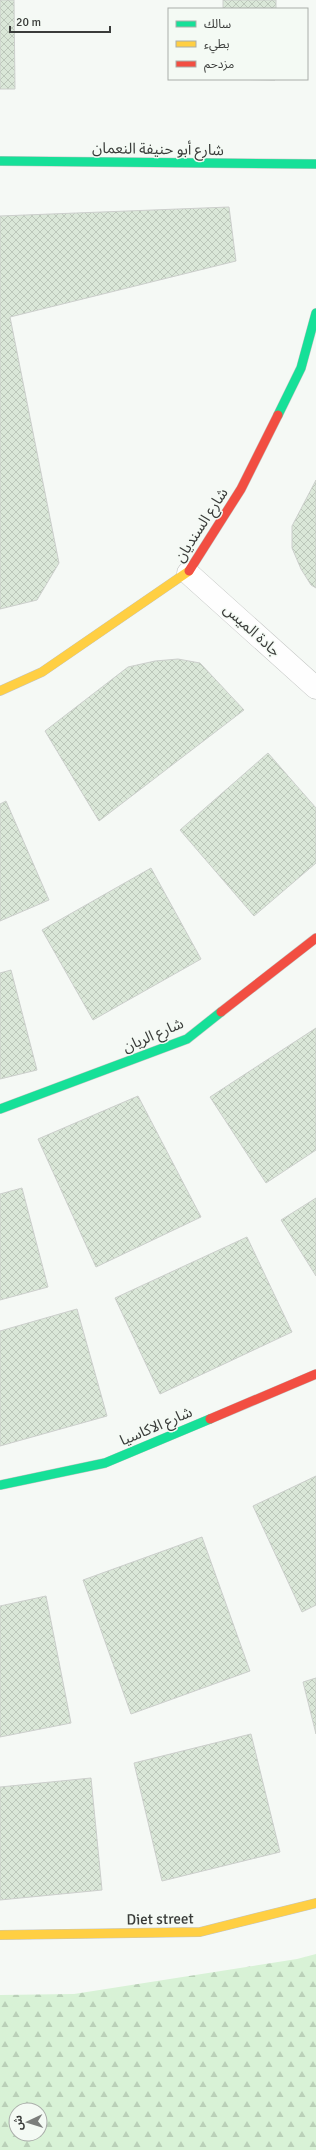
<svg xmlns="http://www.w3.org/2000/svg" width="316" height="2150" font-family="Signika,'Noto Sans Arabic',sans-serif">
<defs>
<pattern id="forest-firs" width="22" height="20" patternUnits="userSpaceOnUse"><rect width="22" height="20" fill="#d8f2d6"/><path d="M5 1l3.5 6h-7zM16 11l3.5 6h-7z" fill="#bad0b8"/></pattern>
<pattern id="building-cross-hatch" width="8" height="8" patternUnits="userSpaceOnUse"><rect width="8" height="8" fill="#dae7d8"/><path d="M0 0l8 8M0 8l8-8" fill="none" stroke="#bcc7ba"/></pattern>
</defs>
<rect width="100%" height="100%" fill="#f5f9f5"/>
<path fill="url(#forest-firs)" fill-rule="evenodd" d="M316,1954V2150H0V1995L74,1994L297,1959ZM16,2110H40V2134H16Z"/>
<path fill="url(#building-cross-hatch)" stroke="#cccfcc" d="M0,0H14L15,89H0Z
M223,0H276V9H223Z
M222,79H275V80Z
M229,207L236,261L10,317L59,563L37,600L0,609V216Z
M316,480V588L311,585L301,569L292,548V526Z
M178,659L200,663L244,710L99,821L45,731L128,667L155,661Z
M268,753L316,808V863L254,916L180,830Z
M6,801L49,900L0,921V804Z
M151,868L201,959L93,1020L42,930Z
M11,970L37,1070L0,1079V973Z
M316,1028V1150L266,1183L210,1097Z
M138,1096L201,1217L96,1267L38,1139Z
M22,1188L48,1287L0,1300V1194Z
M316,1198V1276L281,1220Z
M247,1237L292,1332L160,1394L115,1298Z
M77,1309L107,1416L0,1446V1331Z
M316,1476V1605L302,1612L253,1506Z
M202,1537L250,1671L131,1714L83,1580Z
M46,1596L71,1723L0,1737V1606Z
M316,1678V1734L303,1682Z
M251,1734L280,1852L162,1881L134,1763Z
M91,1778L102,1890L0,1900V1787Z"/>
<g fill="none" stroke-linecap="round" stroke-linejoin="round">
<g stroke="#c3c5c3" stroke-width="23">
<path id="street" d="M188,573L316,688"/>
</g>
<g stroke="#c3c5c3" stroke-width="10">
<path id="fast" d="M0,161L316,164
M278,415L301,368L316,313
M0,1109L187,1039L221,1012
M0,1485L105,1463L210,1419"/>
</g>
<g stroke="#c3c5c3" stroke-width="10">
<path id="slow" d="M0,691L42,672L189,571
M0,1935L200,1932L316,1903"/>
</g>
<g stroke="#c3c5c3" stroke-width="10">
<path id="jam" d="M189,571L241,489L278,415
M221,1012L316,938
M210,1419L316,1374"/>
</g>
<use href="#street" stroke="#fefefe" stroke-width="22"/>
<use href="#fast" stroke="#16e098" stroke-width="9"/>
<use href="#slow" stroke="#ffcf43" stroke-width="9"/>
<use href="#jam" stroke="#f24e42" stroke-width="9"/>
</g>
<g text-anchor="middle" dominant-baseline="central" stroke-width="3" stroke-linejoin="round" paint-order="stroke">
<g font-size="15" fill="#3a3c3a" stroke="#f4faf4">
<text transform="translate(158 149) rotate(1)">شارع أبو حنيفة النعمان</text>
<text transform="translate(201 525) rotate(-57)">شارع السنديان</text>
<text transform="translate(252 630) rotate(42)">جادة الميس</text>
<text transform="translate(153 1035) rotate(-23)">شارع الريان</text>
<text transform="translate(156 1426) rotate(-23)">شارع الاكاسيا</text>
<text transform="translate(160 1919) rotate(-1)">Diet street</text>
</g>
</g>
<rect x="168" y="8" width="140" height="72" fill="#f4faf4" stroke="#aaaeaa"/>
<rect x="176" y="21" width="20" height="6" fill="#16e098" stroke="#aaaeaa"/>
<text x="204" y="28" font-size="12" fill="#3a3c3a">سالك</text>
<rect x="176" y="41" width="20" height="6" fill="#ffcf43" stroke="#aaaeaa"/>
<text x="204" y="48" font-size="12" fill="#3a3c3a">بطيء</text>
<rect x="176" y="61" width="20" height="6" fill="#f24e42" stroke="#aaaeaa"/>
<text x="204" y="68" font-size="12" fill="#3a3c3a">مزدحم</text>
<g transform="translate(28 2122) rotate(266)"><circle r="19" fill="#f4faf4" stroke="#aaaeaa"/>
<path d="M0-3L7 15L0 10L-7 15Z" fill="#7b7e7b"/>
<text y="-6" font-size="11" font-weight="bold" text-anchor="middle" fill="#3a3c3a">ش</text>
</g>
<path d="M10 26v6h100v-6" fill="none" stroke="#3a3c3a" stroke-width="2"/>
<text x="16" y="26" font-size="12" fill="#3a3c3a" stroke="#f4faf4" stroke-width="3" paint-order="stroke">20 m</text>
</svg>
